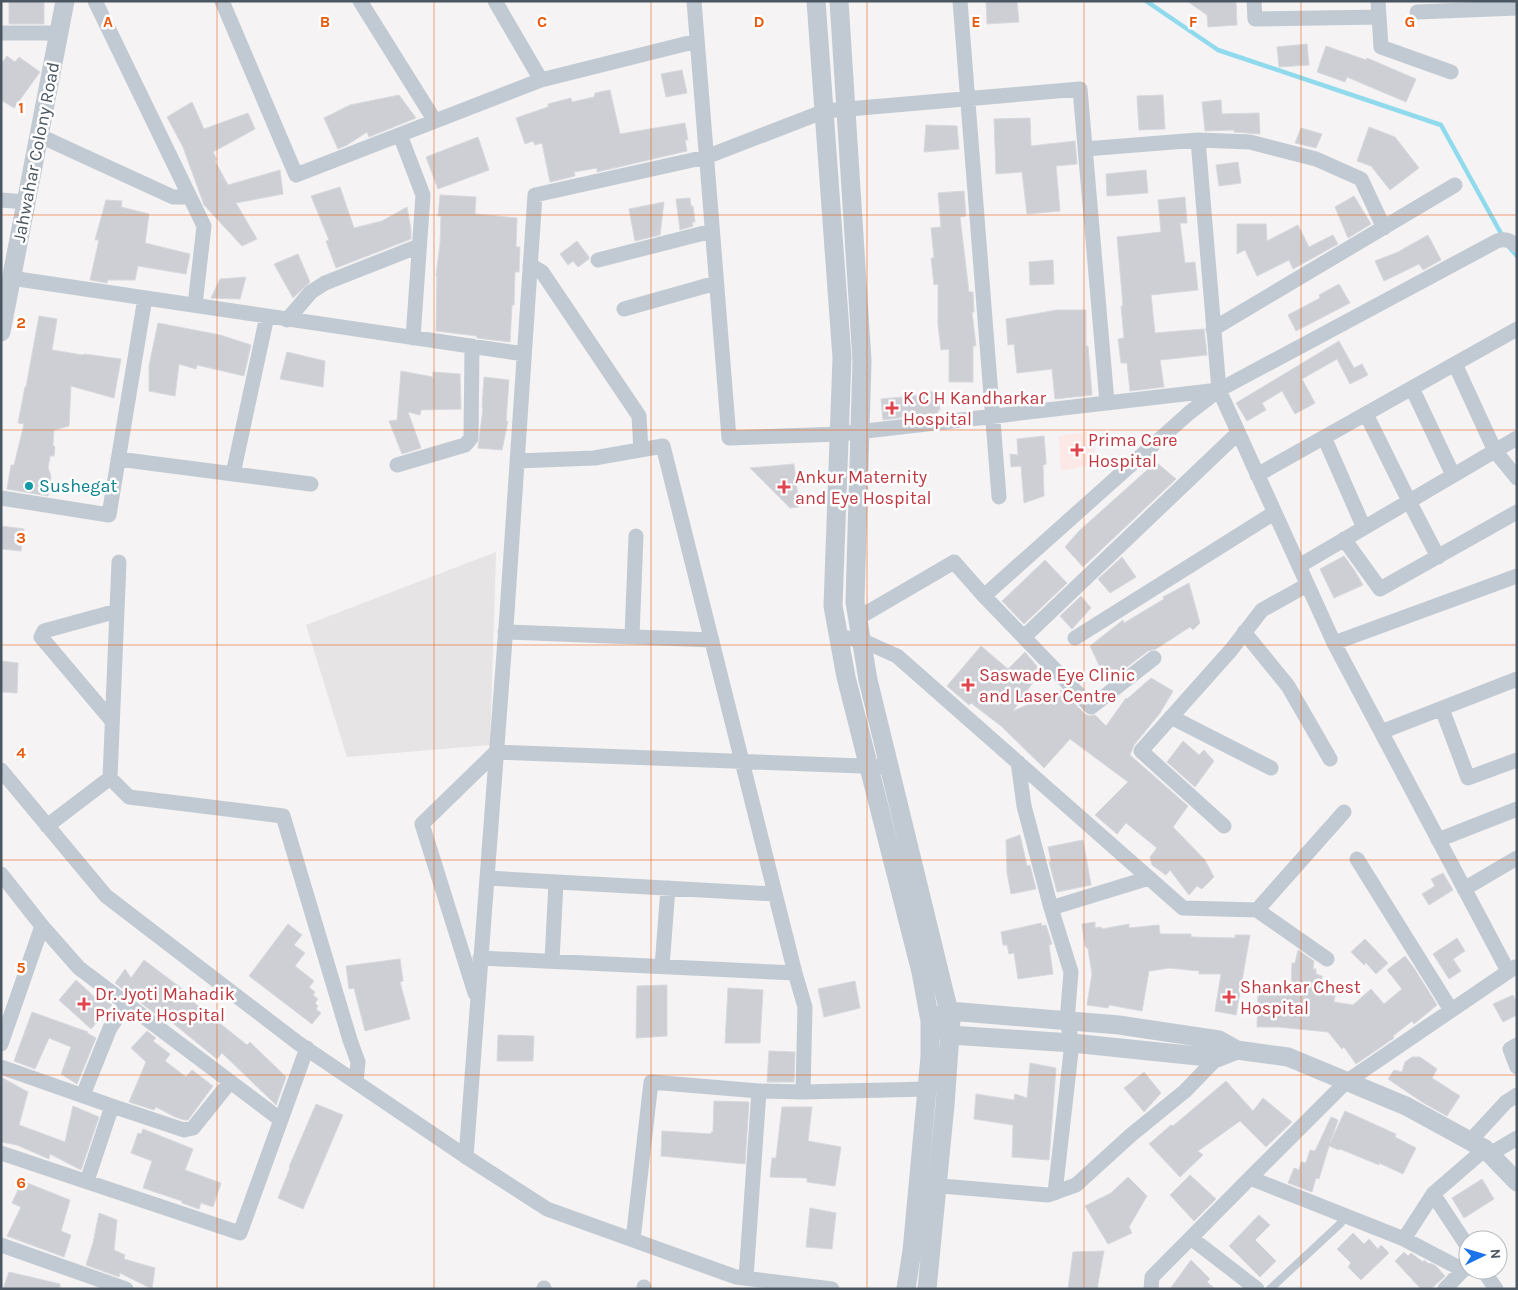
<svg xmlns="http://www.w3.org/2000/svg" width="1518" height="1290" font-family="Karla,sans-serif">
<rect width="100%" height="100%" fill="#f5f3f3"/>
<path fill="#e6e4e5" d="M496,552L490,745L347,757L306,625Z"/>
<path fill="#fce8e6" d="M1094,431L1095,464L1061,471L1059,436Z"/>
<g fill="none" stroke-linecap="round" stroke-linejoin="round">
<path stroke="#90daee" stroke-width="4.5" d="M1146,1L1218,50L1441,125L1503,237
M1510,248L1517,256"/>
</g>
<path fill="#cdcfd5" stroke="#d7d9de" d="M9,1H44V24H9Z
M986,1H1017L1019,22L987,24Z
M1187,1H1236L1237,25L1208,27L1207,15Z
M1307,44L1309,65L1279,67L1277,47Z
M1326,46L1366,60L1367,58L1416,79L1406,102L1347,77L1345,82L1317,72Z
M7,56L15,62L19,57L40,72L14,108L1,100V64Z
M682,70L687,93L666,97L661,74Z
M610,90L620,134L685,123L688,140H685L687,151L597,172V168L574,172L575,176L550,182L542,143L535,145L533,141L525,144L516,118L548,107V104L571,98L572,102L594,97L595,93Z
M399,95L416,118L369,137L367,132L347,145L338,149L324,118L350,105Z
M1163,95L1165,129L1139,130L1137,96Z
M1221,100L1222,114L1259,113L1260,134L1234,132V130L1205,131L1202,102Z
M192,102L204,129L248,113L255,129L213,152L217,160L215,161L228,185L280,170L283,194L236,203L257,239L242,246L204,205L183,147L167,117Z
M1030,118L1031,146L1075,141L1077,164L1056,166L1060,211L1027,214L1022,172L996,174L994,119Z
M926,125L957,126L959,149L924,152Z
M1369,127L1395,137L1419,168L1390,190L1371,166L1357,161Z
M1301,128L1322,134L1316,148L1295,143Z
M478,137L489,170L438,189L426,157Z
M1238,162L1241,183L1219,186L1216,165Z
M1146,170L1148,193L1107,196L1106,174Z
M340,187L354,228L382,221L407,207L411,230V239L336,268L326,241L329,240L311,196Z
M964,191L966,216L960,217L969,292H973L974,312H972L976,346H973V382H949V349L941,350L938,325V284L934,285L931,258H934L931,228L941,227L938,193Z
M440,195L476,197L475,214L517,218L516,247H520L519,272H515L514,305H512L510,342L477,338V336L436,331L437,276H436L440,244L441,216H438Z
M1354,196L1371,224L1348,238L1335,207Z
M1185,197L1187,223H1180L1185,263L1195,262L1198,290L1151,295L1155,333L1204,329L1207,355L1160,360L1164,387L1130,391L1127,363H1121L1118,339L1124,338L1121,306H1123L1117,237L1161,232L1158,200Z
M690,198L691,206H693L695,222H692L693,226L680,230L676,199Z
M106,200L122,201L121,207L149,214L145,243L190,254L186,274L138,266L135,280H108L107,283L90,280L99,240H95Z
M664,202L660,235L635,241L629,209Z
M1237,224H1266L1267,241L1298,225L1309,247L1333,235L1338,244L1293,269L1289,260L1257,276L1245,250L1237,254Z
M1428,235L1441,260L1423,270L1419,264L1384,281L1375,261L1398,252Z
M577,241L589,257V259L578,267L573,261L568,265L560,254Z
M298,254L310,282L293,298L274,264Z
M1053,260L1054,284L1030,285L1029,262Z
M246,277L240,299L211,298L220,279Z
M1339,284L1350,303L1296,331L1288,315L1320,298L1319,295Z
M1057,310H1086V346H1088L1092,395L1055,399L1052,369L1017,373L1014,344L1008,345L1006,319Z
M39,316L57,319L52,350L83,355L84,354L121,359L114,398L71,386L69,426L54,430L53,445L55,447L54,456H50L48,468L51,476L48,496L7,489L11,465H14L24,424L18,423L25,387H26Z
M158,323L220,335L251,345L244,376L197,365L196,369L179,364L175,396L149,391V366Z
M1339,341L1354,368L1362,364L1368,375L1350,384L1337,359L1302,379L1315,403L1295,414L1282,391L1262,403L1266,410L1247,421L1236,403Z
M287,352L325,361L323,387L280,379Z
M401,371L433,377V372L460,374L461,409L421,410L420,415L408,412L421,448L402,454L389,421L397,420Z
M484,377L509,380L506,421H508L502,450L478,448L483,408H482Z
M938,391L940,410H938V413L883,420L881,399L924,395V393Z
M1044,436L1046,460V464L1043,465L1044,496L1024,503L1021,466L1011,467L1010,454L1018,455L1017,439Z
M1156,462L1176,479L1083,567L1065,547L1079,531Z
M794,464L799,507L790,508L750,468Z
M1,526L24,529L21,551L1,549Z
M1344,556L1355,571L1363,585L1334,598L1320,569Z
M1122,557L1136,577L1110,593L1098,579Z
M1045,560L1067,583L1024,624L1002,601Z
M1189,583L1200,623L1193,630L1190,627L1156,649L1148,651L1107,682L1090,646L1123,620L1124,623L1164,599L1163,597Z
M1081,596L1091,608L1072,629L1060,616Z
M981,646L1008,669L1025,652L1041,671L1013,711L1061,690L1085,714L1089,716L1095,715L1106,726L1126,698L1127,699L1151,678L1173,691L1160,713L1134,745L1130,755L1188,806L1173,827L1205,860L1214,877L1202,889L1197,886L1189,895L1170,870L1166,875L1152,865L1150,857L1157,848L1126,823L1117,834L1095,815L1128,782L1070,739L1044,768L1001,726L971,703L969,705L947,686Z
M1,661L18,663L17,693L1,692Z
M1183,741L1199,755L1204,750L1214,761L1195,787L1167,762Z
M1020,835L1027,866L1030,865L1036,889L1011,894L1007,873L1006,840Z
M1083,840L1091,885L1057,892L1049,862L1051,861L1048,847Z
M1443,873L1453,890L1429,905L1422,894L1435,886L1431,879Z
M1095,922V928L1101,927L1102,929L1129,924V928L1159,925L1160,934H1191V937L1235,938V935H1250L1236,1015L1215,1011L1221,974H1199V971L1170,968L1149,971L1142,1011L1109,1005L1108,1008L1087,1005L1092,974L1088,949L1085,946L1082,924Z
M1041,923L1042,926L1046,925L1052,944L1049,945L1053,974L1018,979L1014,953L1009,954L1007,945H1003L1001,932Z
M288,924L302,935L294,945L305,953L295,966L314,981L309,987L315,992L313,995L318,999L315,1003L318,1006L316,1009L321,1013L312,1024L249,976Z
M1457,938L1465,951L1453,959L1461,971L1449,979L1433,954Z
M1365,939L1388,963L1376,974L1366,963L1364,965L1351,952Z
M1298,950L1314,961L1313,969H1316V974L1322,976V981L1337,984L1334,1002L1353,1005L1371,989L1384,1004L1402,989L1387,970L1405,956L1414,968L1437,1005L1414,1024L1412,1021L1393,1036L1394,1038L1356,1064L1344,1047L1342,1049L1328,1032L1278,1027H1257L1258,994L1291,995L1292,963H1295Z
M400,959L403,981L400,982L410,1019L365,1031L354,988L349,989L346,966Z
M144,960L189,994L187,997L247,1045L250,1042L286,1077L276,1105L222,1053L217,1059L169,1020L167,1023L115,983L125,969L131,978Z
M76,980L100,1002L103,998L112,1005L91,1029L59,1000Z
M855,981L860,1008L824,1017L818,989Z
M667,985V1036L636,1038L637,986Z
M728,988L763,990L760,1043H725Z
M1513,995L1517,1003V1015L1503,1022L1493,1004Z
M32,1012L88,1032L87,1033L96,1038L77,1084L61,1074L71,1047L49,1038L35,1069L14,1061Z
M147,1031L156,1038L153,1041L170,1054L165,1061L186,1077L192,1070L213,1086L188,1120H184L175,1117L156,1107L154,1110L129,1102L146,1062L131,1048Z
M498,1035L534,1036L533,1061H497Z
M769,1051L795,1052L794,1082H767Z
M1412,1057H1420L1437,1069L1432,1078L1460,1096L1447,1116L1422,1102L1388,1079L1394,1070L1402,1072L1405,1062Z
M1030,1063L1056,1068L1049,1160L1012,1157L1013,1125L974,1119L976,1094L1014,1100L1015,1094L1027,1098Z
M1144,1072L1161,1093L1144,1112L1124,1088Z
M1,1077L28,1092L19,1125L65,1142L73,1106L99,1117L81,1170L50,1154L49,1159L17,1145L1,1142Z
M1226,1081L1253,1111L1263,1098L1292,1122L1266,1147L1240,1121L1198,1151L1203,1155L1180,1177L1149,1144L1171,1125L1173,1126Z
M714,1101L749,1102L745,1164L661,1156L662,1131L711,1134V1132H713Z
M316,1104L343,1115L303,1209L278,1198L290,1168L289,1167Z
M782,1107H812L808,1141L841,1147L835,1186L807,1182V1178L770,1177L772,1158H776Z
M1345,1111L1396,1134L1395,1137L1416,1148L1403,1174L1379,1163V1165L1340,1149L1339,1150L1329,1146L1319,1179L1316,1178L1312,1192L1288,1183L1294,1168L1299,1170L1301,1162L1306,1163L1310,1150L1315,1151L1331,1117L1338,1120L1330,1143Z
M143,1129L193,1149L185,1170L221,1183L213,1207L201,1203L199,1209L182,1203V1201L143,1188L152,1161L131,1153L138,1133L141,1134Z
M1190,1175L1216,1199L1194,1221L1170,1195Z
M1128,1177L1147,1196L1129,1227L1132,1233L1108,1244L1085,1206L1111,1193Z
M1482,1179L1494,1199L1464,1218L1452,1198Z
M22,1181L70,1200L61,1231L71,1235L64,1257L7,1236L21,1207L12,1203Z
M810,1208L836,1213L832,1249L806,1247Z
M99,1213L117,1220L114,1250L125,1255L124,1259L155,1268L152,1289L120,1273L119,1277L86,1265L93,1243Z
M1259,1215L1270,1225L1255,1240L1276,1261L1260,1277L1229,1246Z
M1353,1233L1364,1244L1369,1239L1378,1249L1381,1245L1389,1253L1361,1280L1348,1267L1351,1263L1337,1249Z
M1104,1251L1097,1289H1068L1073,1252Z
M1404,1252L1408,1256L1411,1253L1423,1262L1424,1260L1429,1264L1430,1263L1436,1266L1445,1276L1431,1289H1421L1395,1261Z
M1191,1260L1210,1279L1207,1282L1215,1289H1170Z
M9,1272L60,1284V1289H3Z"/>
<g fill="none" stroke-linecap="round" stroke-linejoin="round">
<path stroke="#c1cad2" stroke-width="8" d="M1270,1289L1341,1223"/>
<path stroke="#c1cad2" stroke-width="15" d="M95,1L204,226L195,305
M222,1L296,175L541,80L697,41
M360,1L435,121
M495,1L541,80
M694,1L729,438L840,434L1219,390
M960,1L999,497
M1254,1L1255,19L1379,17
M1378,1L1381,47L1451,72
M1417,12L1517,8
M1,33H59
M38,135L173,197H190
M400,135L423,195L413,338
M1198,140L1219,390L1334,643L1508,971
M1085,149L1198,140L1250,142L1316,159L1361,179L1384,228
M1,200L26,202
M598,260L712,231
M530,265L542,272L639,416L641,450
M11,278L524,354
M624,309L716,283
M287,320L311,292L325,283L419,246
M1213,329L1455,185
M1455,364L1495,451L1517,478
M1412,388L1453,475
M1366,414L1409,501L1438,557
M1324,437L1364,528
M118,459L311,484
M517,461L594,458L663,446L795,973L805,1007L803,1092
M397,465L465,445L471,438L472,346
M233,474L267,316
M1257,475L1517,329
M1,498L109,515L145,298
M1344,539L1380,589L1517,512
M1299,566L1517,438
M984,596L1189,413L1219,390L1497,241C1505,238 1510,241 1517,245
M858,618L954,562L984,596L1091,707L1154,658
M505,632L712,640
M1244,632L1288,686L1330,759
M632,636L636,536
M839,637L861,640L897,656L1183,908L1257,910L1327,959
M1024,637L1238,433
M1075,638L1274,513
M1334,643L1517,576
M1442,709L1468,778L1517,760
M1171,717L1271,768
M112,721L41,637L44,631L117,611
M1381,732L1517,679
M1018,762L1024,806L1051,908L1071,972L1067,1021L1072,1043L1055,1193
M1,770L106,896L298,1043L471,1160L547,1209L736,1277L832,1289
M110,778L129,797L283,816L350,1040L358,1062L356,1082
M47,826L110,778L119,562
M1224,826L1141,751L1231,650L1262,610L1307,585
M1438,840L1517,809
M1357,859L1451,1010
M1,874L42,926L79,968L281,1120
M487,878L775,894
M1464,889L1517,858
M1051,908L1149,878
M1257,910L1344,812
M480,958L795,973
M552,961L556,882
M662,967L668,888
M475,993L422,824L496,752L889,767
M1,1044L42,926
M1517,1045L1510,1049L1517,1067
M1,1067L112,1106L87,1181
M83,1095L110,1028L127,1003
M112,1106L184,1130L193,1128L230,1082
M1470,1141L1506,1102L1517,1095
M1,1153L240,1233L307,1048
M1490,1154L1517,1138
M466,1157L507,613L535,195L706,157L825,111L1080,89L1107,402
M1250,1178L1404,1239L1463,1270
M918,1184L1048,1195L1076,1185L1131,1135L1185,1091L1217,1058L1218,1051
M1433,1194L1468,1247
M1191,1238L1257,1289
M1404,1239L1433,1194L1485,1149
M633,1240L651,1082L759,1091L803,1092L927,1089
M1,1245L126,1289
M1483,1270L1496,1289
M746,1278L759,1091
M644,1287V1289
M544,1288V1289
M1151,1289L1152,1277L1250,1178L1346,1082L1515,967
M1445,1289L1463,1270L1468,1268"/>
<path stroke="#c1cad2" stroke-width="19" d="M816,1L842,358L833,606L846,677L921,972L930,1021V1057L912,1251L906,1289
M839,1L862,361L855,602L868,680L951,1020L945,1105L927,1289
M1,332L65,1
M1237,1050L1217,1058L1072,1043L950,1035L930,1021L949,1011L1119,1025L1219,1040L1237,1050L1288,1057L1406,1106L1470,1141L1485,1149L1517,1182"/>
</g>
<path fill="none" stroke="#e8590c" stroke-width="1" stroke-opacity="0.55" d="M217,1V1289M434,1V1289M651,1V1289M867,1V1289M1084,1V1289M1301,1V1289M1,215H1517M1,430H1517M1,645H1517M1,860H1517M1,1075H1517"/>
<g fill="#e0444e" stroke="#fff" stroke-width="2">
<path d="M889.5 400.5h5v5h5v5h-5v5h-5v-5h-5v-5h5z"/>
<path d="M1074.5 442.5h5v5h5v5h-5v5h-5v-5h-5v-5h5z"/>
<path d="M781.5 479.5h5v5h5v5h-5v5h-5v-5h-5v-5h5z"/>
<path d="M965.5 677.5h5v5h5v5h-5v5h-5v-5h-5v-5h5z"/>
<path d="M1226.5 989.5h5v5h5v5h-5v5h-5v-5h-5v-5h5z"/>
<path d="M81.5 996.5h5v5h5v5h-5v5h-5v-5h-5v-5h5z"/>
</g>
<circle fill="#0f9aa8" stroke="#fff" stroke-width="2" cx="29" cy="486" r="5"/>
<g text-anchor="middle" dominant-baseline="central" stroke-width="5" stroke-linejoin="round" paint-order="stroke">
<g font-size="18" fill="#4a5661" stroke="#fff">
<text transform="translate(36 152) rotate(-79)">Jahwahar Colony Road</text>
</g>
<g font-size="18" fill="#be3a42" stroke="#fff" text-anchor="start">
<text x="903" y="398">K C H Kandharkar<tspan x="903" dy="21">Hospital</tspan></text>
<text x="1088" y="440">Prima Care<tspan x="1088" dy="21">Hospital</tspan></text>
<text x="795" y="477">Ankur Maternity<tspan x="795" dy="21">and Eye Hospital</tspan></text>
<text x="979" y="675">Saswade Eye Clinic<tspan x="979" dy="21">and Laser Centre</tspan></text>
<text x="1240" y="987">Shankar Chest<tspan x="1240" dy="21">Hospital</tspan></text>
<text x="95" y="994">Dr. Jyoti Mahadik<tspan x="95" dy="21">Private Hospital</tspan></text>
</g>
<g font-size="18" fill="#0d838f" stroke="#fff" text-anchor="start">
<text x="39" y="486">Sushegat</text>
</g>
</g>
<g font-size="16" text-anchor="middle" font-weight="bold" fill="#e8590c" stroke="#fff" stroke-width="5" stroke-linejoin="round" paint-order="stroke">
<text x="108" y="27">A</text>
<text x="325" y="27">B</text>
<text x="542" y="27">C</text>
<text x="759" y="27">D</text>
<text x="976" y="27">E</text>
<text x="1193" y="27">F</text>
<text x="1410" y="27">G</text>
<text x="21" y="113">1</text>
<text x="21" y="328">2</text>
<text x="21" y="543">3</text>
<text x="21" y="758">4</text>
<text x="21" y="973">5</text>
<text x="21" y="1188">6</text>
</g>
<rect width="1518" height="1290" fill="none" stroke="#4a5661" stroke-width="5"/>
<g transform="translate(1483 1255) rotate(85)"><circle r="24" fill="#ffffff" stroke="#b7bbc0"/>
<path d="M0-4L9 19L0 12L-9 19Z" fill="#1a73e8"/>
<text y="-8" font-size="14" font-weight="bold" text-anchor="middle" fill="#4a5661">N</text>
</g>
</svg>
